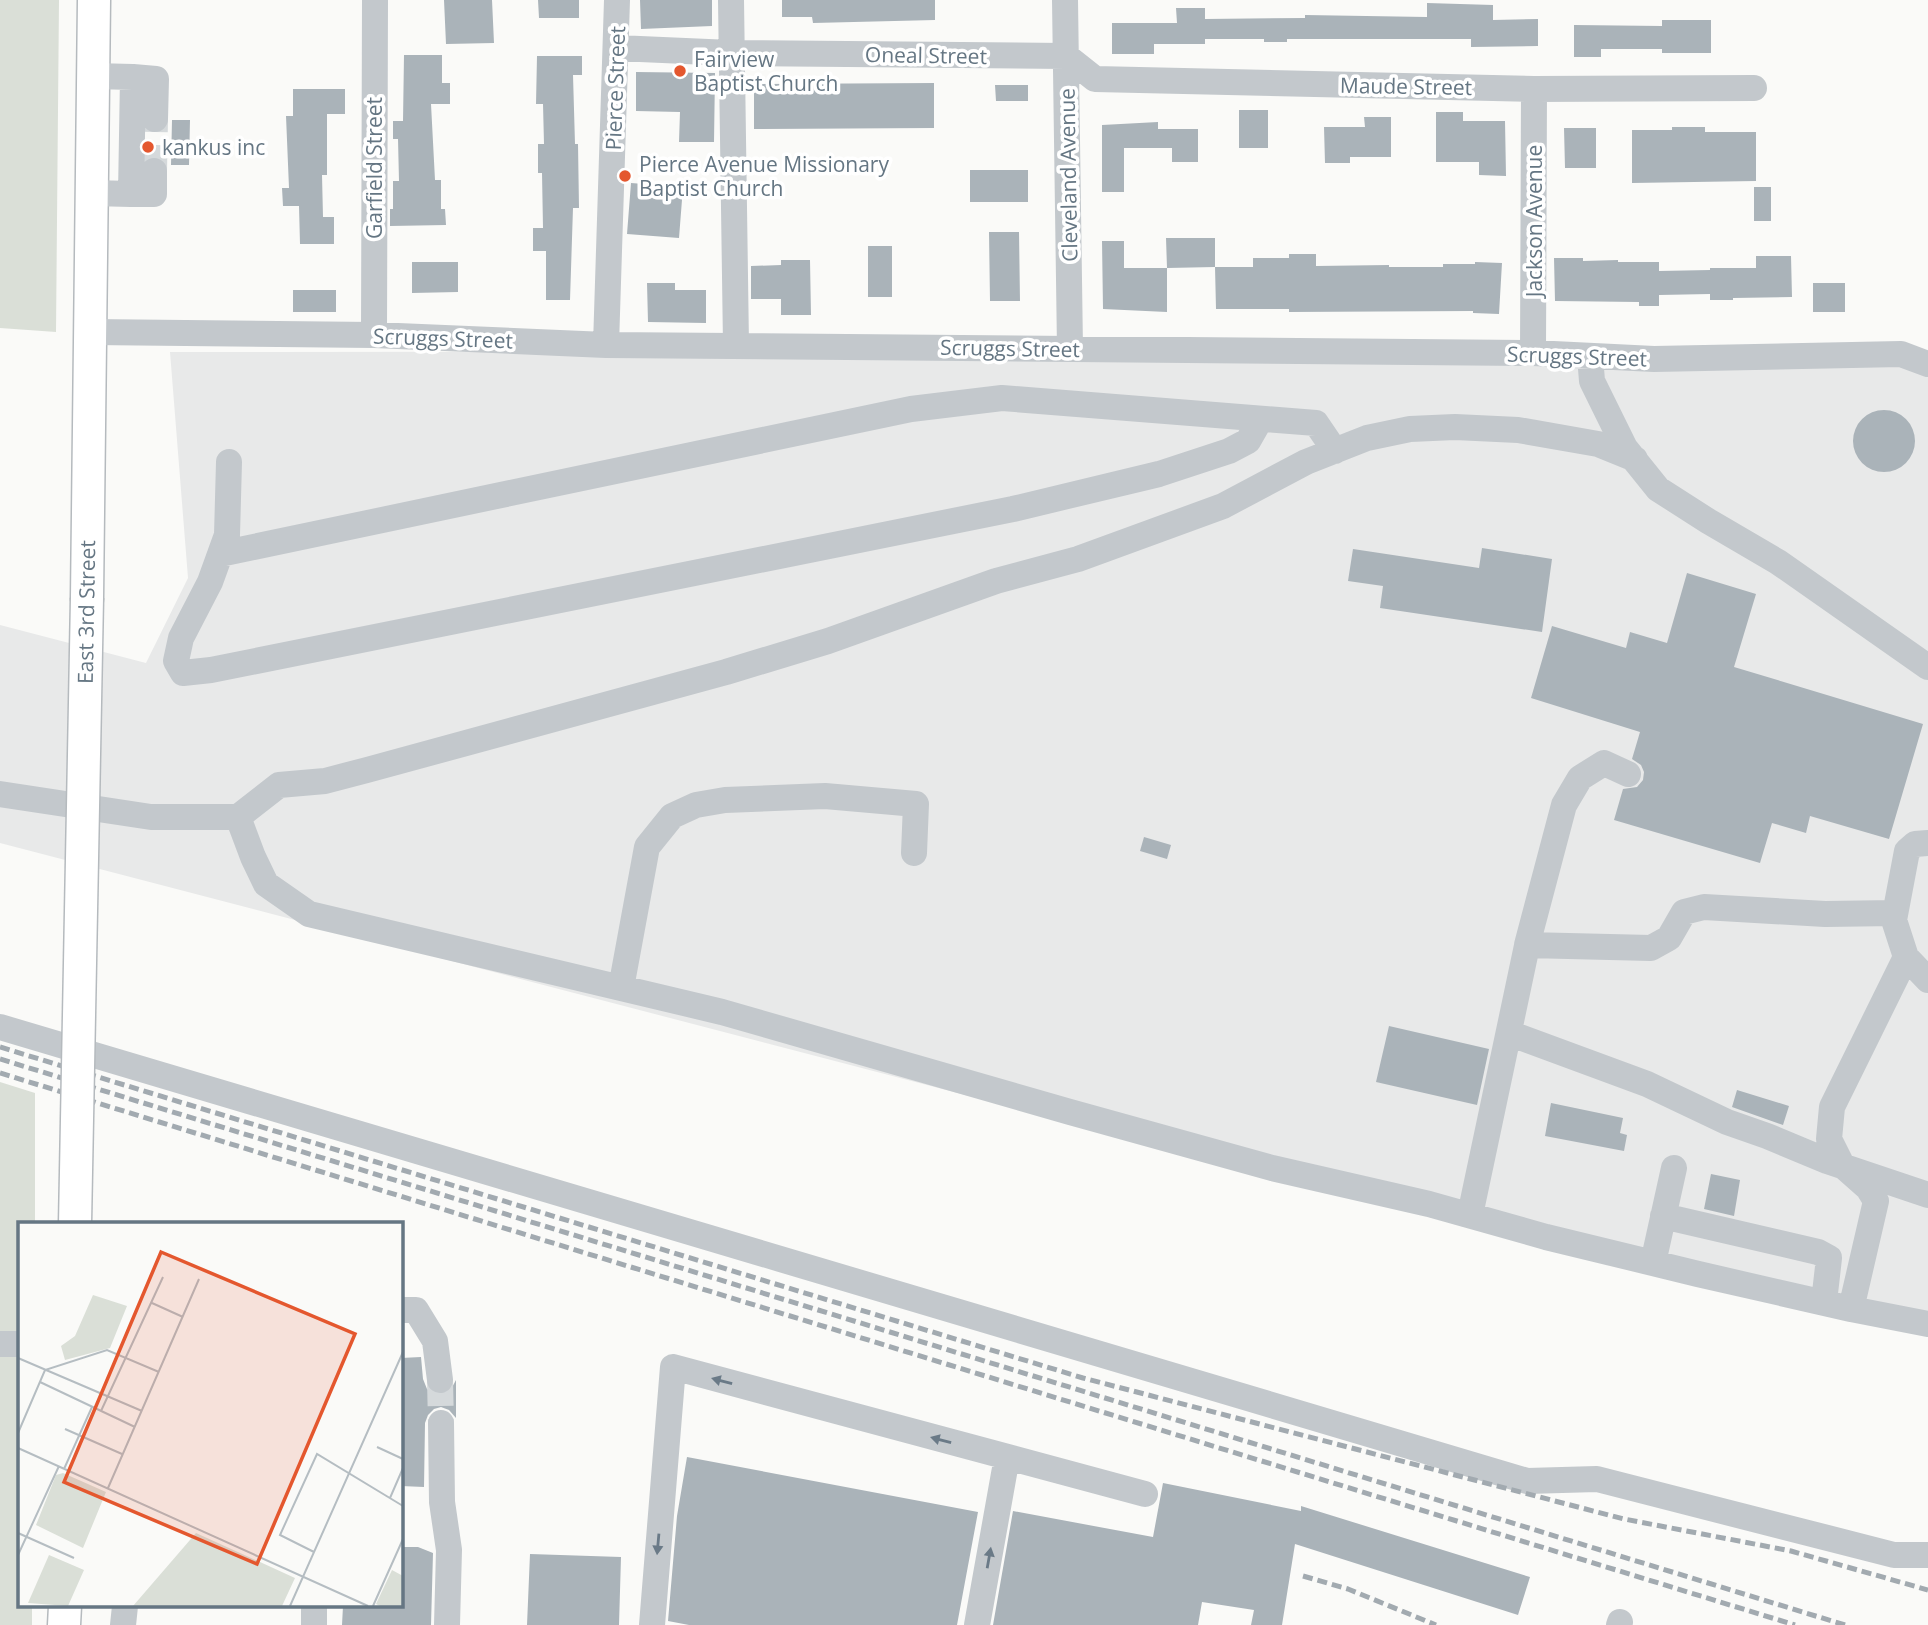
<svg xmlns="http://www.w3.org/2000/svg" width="1928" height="1625" font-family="'Open Sans',sans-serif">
<rect width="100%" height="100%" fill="#fafaf8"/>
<path fill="#e8e9e9" d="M1928,351V1332L1455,1223L0,843V625L146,663L188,578L170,352Z"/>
<path fill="#dadfd7" d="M0,0H59L56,332L0,328Z
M0,1082L35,1093V1224H19V1606H32V1625H0Z"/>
<path fill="#aab3b9" d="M444,0H492L494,43L446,44Z
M538,0H579V18H539Z
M640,0H712V26L641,29Z
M782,0H935V20L813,23L812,17H782Z
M1427,3L1493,5V20L1538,19V46L1471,47V39H1287V42H1264V39H1205V44H1154V54H1112V23H1177L1176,8H1205V19L1305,18V15L1427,17Z
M1662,20H1711V53H1662V49H1601V57H1574V25L1662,26Z
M404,55H442V83H450V104H431L435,180H441V209H445L446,225L390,226V209H393V181H399L398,139H393V121H403Z
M537,56H582V75H573L575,144H578L579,208H573L570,300H546V251H533V228H543L542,173H538V144H544L543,104H536Z
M636,72L715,73L714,142H679L680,112L636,111Z
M934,83V128L754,129V84Z
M995,85H1028V101H996Z
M293,89H345V114H327V175H322L323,217H334V244H300L299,206H283L282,188H289L286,116H293Z
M1239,110H1268V148H1239Z
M1436,112H1463V121H1505L1506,176L1479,175V162H1436Z
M1364,117H1391V157H1350V163H1325L1324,127H1365Z
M172,120H190L189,165H171Z
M1158,122V129H1198V162H1172V148H1124V192H1102V125Z
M1672,127H1705V132H1756V181L1632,183V130H1672Z
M1564,128H1596V168H1565Z
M970,170H1028V202H970Z
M631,183L683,187L679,238L627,234Z
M1754,187H1771V221H1754Z
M989,232H1019L1020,301H990Z
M1166,238H1215V267L1167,268Z
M1102,241H1124V268H1167V312L1103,309Z
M868,246H892V297H868Z
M1289,254H1316V266L1389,265V267H1443V264H1475V262L1502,263L1499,314L1473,313V311L1289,312V309H1216L1215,267H1253V258H1289Z
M1756,256H1791L1792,297L1733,298V300H1710V294L1659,295V306H1639V302L1555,301L1554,258H1583V261L1618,260V262H1659V271L1710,270V268H1756Z
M781,260H810L811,315H781V299H751V266L781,265Z
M412,262H458V292L412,293Z
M647,283H675V290H706V323L648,322Z
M1813,283H1845V312H1813Z
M293,290H336V312H293Z
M1853 441a31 31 0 1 1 62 0a31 31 0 1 1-62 0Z
M1482,548L1552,559L1542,632L1380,608L1383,586L1348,581L1353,549L1479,568Z
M1687,573L1756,594L1734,667L1923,724L1889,839L1810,816L1806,833L1772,823L1760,863L1614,820L1623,789L1637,787L1643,780L1644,772L1641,765L1632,759L1640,732L1531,698L1552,626L1626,648L1630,632L1667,643Z
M1144,837L1171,845L1167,859L1140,851Z
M1389,1026L1489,1049L1477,1105L1376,1082Z
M1737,1090L1789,1106L1783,1125L1732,1107Z
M1551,1103L1623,1118L1620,1133L1627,1135L1624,1151L1545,1136Z
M1711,1174L1740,1180L1734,1216L1704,1209Z
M421,1357L423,1379L427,1389L433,1394L441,1396L449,1393L456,1380V1418L449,1410L441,1407L434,1409L428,1415L425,1423L424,1487L401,1486V1358Z
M687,1457L978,1512L957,1625H689L668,1621L677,1516Z
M1163,1483L1301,1511V1506L1530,1577L1518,1615L1295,1544L1282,1625H1251L1254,1610L1202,1602L1198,1625H993L1013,1511L1153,1537Z
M401,1547H418L433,1553L431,1625H342L343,1606H401Z
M530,1554L621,1557L619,1625H527Z"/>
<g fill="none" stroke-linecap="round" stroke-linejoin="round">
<path stroke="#d5d9db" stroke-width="26" stroke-dasharray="26 13" stroke-linecap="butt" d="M154,171L155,119
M440,1380L441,1423"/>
<g stroke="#b5babe" stroke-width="35">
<path id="major" d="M87,598L94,0
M64,1625L65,1606"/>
</g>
<path stroke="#c3c8cc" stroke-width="26" d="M731,0L736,345
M1065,0L1070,349
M617,48L731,53L1066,56L1095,79L1534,89L1754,88
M133,77L156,79L155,119
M92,193L131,194L133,77L93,76
M131,194H154V171
M91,332L374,335L606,345L1533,353L1654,359L1901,354L1928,364
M374,335L375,0
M606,345L617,0
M1533,353L1534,89
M1590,356L1592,381L1625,448L1658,489L1708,521L1778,562L1928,667
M229,462L227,535L210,582L181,638L176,661L183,673L211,670L1013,509L1159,474L1229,451L1248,441L1260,420
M220,554L911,409L1002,398L1316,423L1335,451
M0,794L151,817H238L253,857L266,884L309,914L722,1012L1070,1112L1272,1168L1429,1204L1546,1237L1698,1274L1851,1309L1928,1324
M238,817L279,785L325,781L367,770L726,672L828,641L996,581L1078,559L1223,506L1306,462L1367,438L1410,429L1455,427L1518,430L1598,444L1635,459
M1928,843L1915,844L1907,851L1894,920L1906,957L1928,980
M1527,945L1651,948L1669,938L1684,912L1704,907L1825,914L1895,913
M621,988L647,847L672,816L696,805L725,800L825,796L916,804L914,853
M0,1027L1527,1481L1597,1479L1894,1555H1928
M1509,1033L1647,1084L1727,1122L1767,1136L1827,1161L1928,1195
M1470,1215L1528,941L1564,805L1580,778L1604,763L1628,774
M1663,1216L1818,1252L1829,1258L1824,1302
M1653,1263L1674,1168
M1851,1309L1876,1201L1868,1188L1842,1165L1829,1139L1832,1107L1906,957
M401,1310H416L435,1341L440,1380
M0,1344H19
M441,1423L442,1502L449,1550L447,1625
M123,1625L125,1606
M314,1625V1606
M652,1625L673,1367L1145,1494
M977,1625L1007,1457
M1619,1625L1620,1622"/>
<use href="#major" stroke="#fff" stroke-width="32"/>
<path stroke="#a2aab0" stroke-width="5" stroke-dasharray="10 5" stroke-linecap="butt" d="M0,1047L1083,1378L1624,1519L1791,1551L1928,1590
M0,1059L1845,1625
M0,1073L1795,1625
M1303,1576L1348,1589L1436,1625"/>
<g stroke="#b5babe" stroke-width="35" stroke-linecap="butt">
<path id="major-bridge" d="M75,1224L87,598"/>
</g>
<use href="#major-bridge" stroke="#fff" stroke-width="32"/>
</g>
<defs><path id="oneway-solid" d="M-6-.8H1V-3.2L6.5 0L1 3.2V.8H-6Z" transform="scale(1.75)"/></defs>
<g fill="#6a7a87">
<use href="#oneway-solid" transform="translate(722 1381) rotate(-165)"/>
<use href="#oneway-solid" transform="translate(941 1440) rotate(-165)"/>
<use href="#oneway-solid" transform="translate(658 1544) rotate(95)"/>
<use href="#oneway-solid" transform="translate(989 1558) rotate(-80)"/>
</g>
<g fill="#e4572e" stroke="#fff" stroke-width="2.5">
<circle cx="680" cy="71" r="7"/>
<circle cx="148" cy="147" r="7"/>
<circle cx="625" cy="176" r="7"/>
</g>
<g text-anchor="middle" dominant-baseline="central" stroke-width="7" stroke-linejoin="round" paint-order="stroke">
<g font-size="21" fill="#657683" stroke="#fff">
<text transform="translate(926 55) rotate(1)">Oneal Street</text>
<text transform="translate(1406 86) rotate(1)">Maude Street</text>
<text transform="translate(615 88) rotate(-88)">Pierce Street</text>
<text transform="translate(374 168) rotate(-90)">Garfield Street</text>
<text transform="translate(1068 175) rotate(-91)">Cleveland Avenue</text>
<text transform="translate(1534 221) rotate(-90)">Jackson Avenue</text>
<text transform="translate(443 338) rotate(2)">Scruggs Street</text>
<text transform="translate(1010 348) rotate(1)">Scruggs Street</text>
<text transform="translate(1577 356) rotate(2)">Scruggs Street</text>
<text transform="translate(86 612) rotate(-89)">East 3rd Street</text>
</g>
<g font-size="21" fill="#657683" stroke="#fff" text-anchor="start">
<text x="694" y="59">Fairview<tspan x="694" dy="24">Baptist Church</tspan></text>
<text x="162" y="147">kankus inc</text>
<text x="639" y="164">Pierce Avenue Missionary<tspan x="639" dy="24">Baptist Church</tspan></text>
</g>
</g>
<g transform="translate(18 1222)">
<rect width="385" height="385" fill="#fafaf8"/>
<path d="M75,73L109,84L92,126L47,138L43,124L57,114ZM45,251L88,270L65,326L18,303L38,253ZM178,311L277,356L264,384H115ZM31,333L66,348L50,384L10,381ZM374,348L385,354V384H362L358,382Z" fill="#dadfd7"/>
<path fill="none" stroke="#b5bdc2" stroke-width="2" d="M134,81L165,95M0,136L124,189M22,160L117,205M83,189L145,55M47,207L104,232M0,211L27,148L89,128L141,150M359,225L385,237M0,226L350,384M46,247L74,185M90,266L181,57M372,276L385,246M0,311L56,336M296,330L262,313L299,232L385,284M0,333L41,244M272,384L385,130M355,384L385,317"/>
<path fill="#e4572e" fill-opacity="0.15" stroke="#e4572e" stroke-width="3.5" d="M143,30L337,112L239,342L46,260Z"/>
<rect width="385" height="385" fill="none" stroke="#657683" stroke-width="3.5"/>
</g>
</svg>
